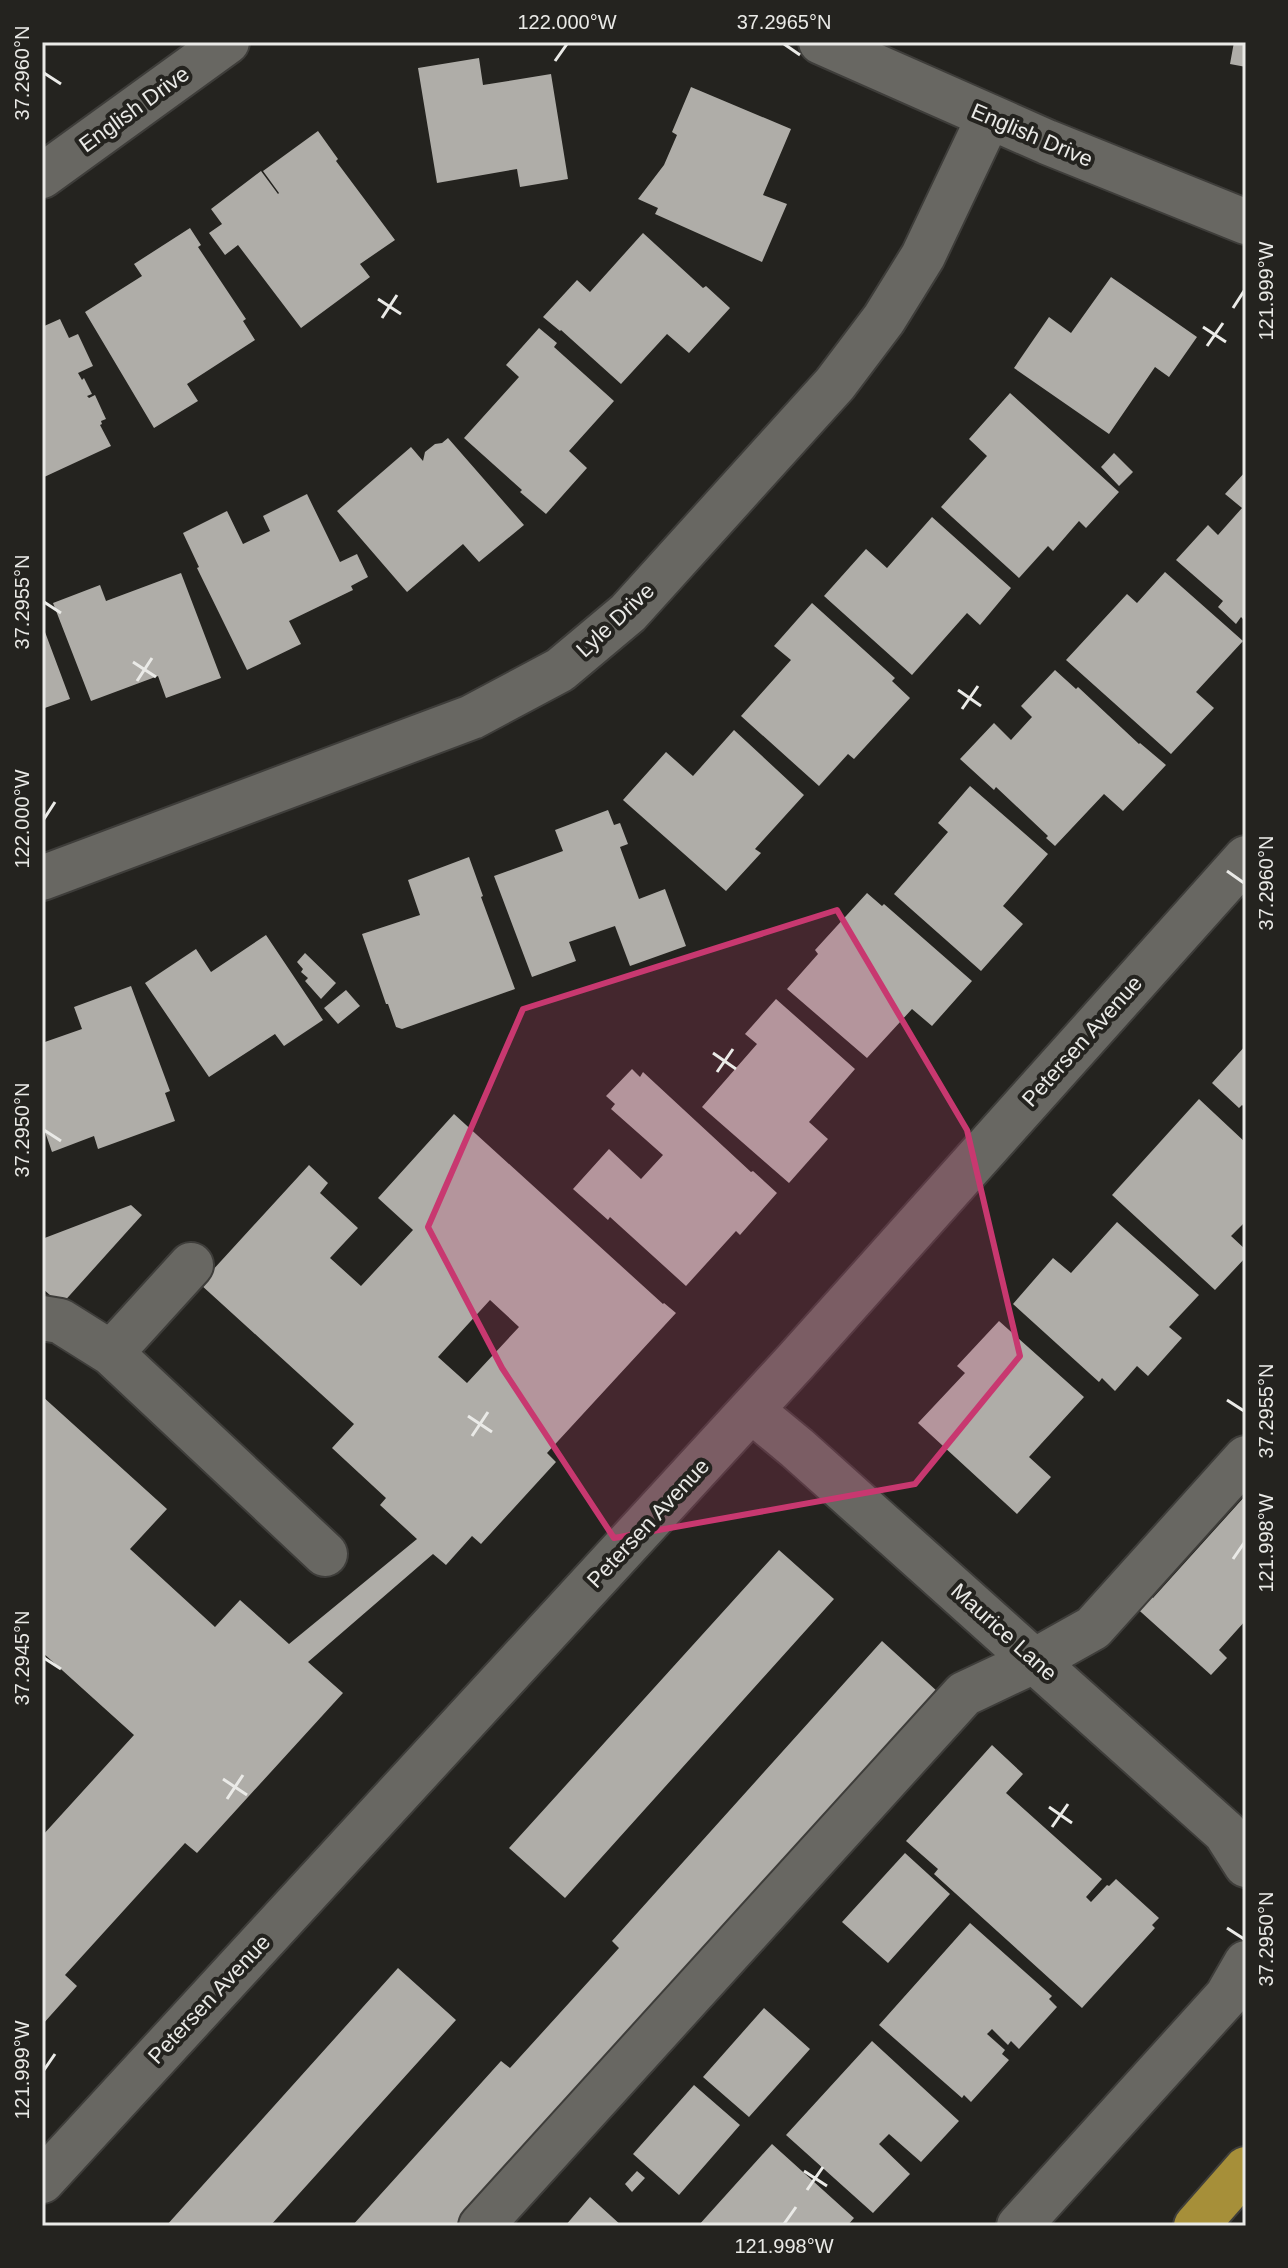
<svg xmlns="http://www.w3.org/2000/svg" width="1288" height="2268" font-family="Arial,sans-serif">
<rect width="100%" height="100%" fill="#24231f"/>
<path fill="#afada8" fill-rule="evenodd" d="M1234,42H1246V67L1230,64Z
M479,58L483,85L551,74L568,179L520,187L517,169L437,183L418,68Z
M691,87L791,129L763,195L787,204L762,262L655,214L658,208L638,199L664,165L677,135L672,132Z
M318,131L338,159L336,161L395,240L360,264L370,277L301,328L238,245L225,255L209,233L222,224L211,209L261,171L278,194L279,193L263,171Z
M190,228L201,245L198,247L246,319L243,321L255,340L187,384L198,401L154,428L85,312L142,276L134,264Z
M643,233L703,288L706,286L730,308L689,353L667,334L621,384L561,330L560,331L543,317L577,280L590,292Z
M1111,277L1197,337L1169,377L1155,367L1109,434L1014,368L1049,317L1071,333Z
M60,319L69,338L78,334L93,366L78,373L82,380L84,378L92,394L87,396L89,398L95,395L106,419L101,421L102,424L100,425L111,446L42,478V327Z
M539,328L557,343L554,347L614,401L569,451L587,468L546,514L520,492L522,490L464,438L519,377L506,365Z
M1010,393L1119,492L1086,528L1079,521L1053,551L1048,546L1019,578L941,507L987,456L969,439Z
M448,438L524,525L479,562L463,544L407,592L337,511L411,447L423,461L425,452L435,444L442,443Z
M1114,453L1133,472L1119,486L1101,467Z
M1246,471V622L1241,617L1236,624L1218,607L1223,601L1176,560L1208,525L1218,535L1242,508L1225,494Z
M307,494L340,562L357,554L368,577L351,586L353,590L289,621L301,644L247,670L197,568L199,567L183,533L227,511L243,544L270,531L263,516Z
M932,517L1011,588L980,625L967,613L912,675L824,596L866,549L887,568Z
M1165,572L1243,641L1196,692L1214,708L1171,754L1066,660L1127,594L1137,603Z
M181,573L221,678L166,698L158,676L91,701L53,603L100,585L106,601Z
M812,603L895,678L892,681L910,698L854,759L848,754L819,786L741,716L791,660L774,646Z
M42,624L70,699L42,709Z
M1055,670L1076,689L1078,687L1139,744L1140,743L1166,765L1123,811L1104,794L1055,846L1046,838L1048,836L996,787L994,790L960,759L994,723L1011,740L1032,717L1021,706Z
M734,730L804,795L755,849L761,853L726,891L623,800L666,752L693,776Z
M970,786L1048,854L1003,906L1023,924L981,971L894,894L948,832L938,823Z
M608,810L614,825L620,823L628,844L620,847L639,899L665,889L686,946L630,966L615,926L569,942L576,961L532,977L494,876L563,851L555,830Z
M469,857L483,896L481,897L515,989L402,1029L396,1027L388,1004H386L362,934L420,915L408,880Z
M867,893L882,906L884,904L972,981L932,1026L912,1009L867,1058L787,989L818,954L815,950Z
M266,935L323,1020L284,1046L275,1034L209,1077L145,983L196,949L211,972Z
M305,953L336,983L321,999L305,981L308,978L301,972L303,969L297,962Z
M131,986L170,1091L165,1093L175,1121L98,1149L94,1136L52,1152L42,1123V1043L82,1029L74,1007Z
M346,990L360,1006L338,1024L324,1008Z
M776,999L855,1069L809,1122L828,1139L789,1183L702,1107L757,1044L745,1034Z
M1246,1045V1108L1242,1105L1239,1108L1212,1083Z
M632,1069L640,1077L643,1072L751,1172L753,1171L777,1193L740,1235L736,1231L686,1286L610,1217L608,1220L573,1189L609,1149L641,1179L663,1155L611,1109L615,1104L606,1096Z
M1199,1099L1246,1143V1221L1231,1236L1246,1250V1257L1215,1290L1112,1195Z
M454,1114L663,1304L664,1303L676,1313L547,1453L556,1462L481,1544L472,1536L446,1565L433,1554L308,1662L343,1693L197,1853L185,1843L65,1975L77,1986L42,2025V1836L134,1735L42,1652V1396L167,1509L130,1549L215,1627L240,1600L289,1644L417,1539L380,1505L386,1498L332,1448L354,1424L200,1284L309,1165L328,1183L320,1193L358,1228L330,1258L361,1286L413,1230L378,1198ZM490,1300L519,1327L467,1383L438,1357Z
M131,1205L142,1215L61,1305L42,1288V1239Z
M1117,1222L1199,1295L1169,1327L1182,1338L1148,1376L1137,1366L1115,1391L1102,1378L1099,1382L1013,1304L1053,1258L1071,1273Z
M999,1321L1084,1397L1029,1457L1051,1477L1017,1514L918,1423L965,1373L957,1366Z
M1246,1495V1620L1219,1650L1227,1658L1211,1675L1132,1604L1145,1590L1153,1598Z
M779,1550L834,1599L565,1898L509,1848Z
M882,1641L938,1692L455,2226H352L501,2061L510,2068L619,1948L612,1941Z
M992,1745L1023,1774L1006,1793L1102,1879L1086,1897L1091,1902L1107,1885L1109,1886L1116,1879L1159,1918L1152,1925L1155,1928L1082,2008L934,1874L938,1869L906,1841Z
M905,1853L950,1894L888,1963L842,1922Z
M970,1923L1052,1996L1049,1999L1057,2007L1019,2049L1011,2041L1008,2045L992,2029L987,2034L1005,2050L1002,2054L1009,2060L971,2102L964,2095L962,2098L879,2025Z
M398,1968L456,2020L270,2226H166Z
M764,2008L810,2049L749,2117L703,2077Z
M872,2041L959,2121L921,2162L889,2134L879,2144L910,2174L873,2213L786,2135Z
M694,2085L740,2125L679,2195L633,2154Z
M772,2144L854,2218L847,2226H698Z
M637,2171L645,2178L632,2192L625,2184Z
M590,2197L622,2226H565Z"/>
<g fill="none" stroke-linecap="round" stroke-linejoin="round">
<g stroke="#3e3d3a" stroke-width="48">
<path id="minor" d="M821,42L1047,142L1246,222
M42,176L227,42
M42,878L472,717L560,670L628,613L835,384L884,319L923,256L989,117
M42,1318L60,1321L111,1353L325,1554
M111,1353L191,1265
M751,1410L797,1448L1225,1832L1246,1865
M42,2181L796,1361L1246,858
M481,2226L964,1694L1036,1660L1093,1628L1246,1458
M1019,2226L1227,1996L1246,1963"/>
</g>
<g stroke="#3e3d3a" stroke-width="48">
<path id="highway" d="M1196,2226L1246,2169"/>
</g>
<use href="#minor" stroke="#686762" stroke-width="44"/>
<use href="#highway" stroke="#a68f39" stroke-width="44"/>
</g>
<path fill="#c83870" fill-opacity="0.2" stroke="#c83870" stroke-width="6" stroke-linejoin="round" d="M837,910L967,1130L1020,1356L915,1484L614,1538L502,1368L428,1227L523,1009Z"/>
<path fill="none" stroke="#eaeae7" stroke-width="3" d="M784,44L800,55M555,61L567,44M44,73L61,84M378,299L401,314M1233,308L1244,291M382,318L397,295M1203,327L1226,342M1207,346L1223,323M44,602L61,613M133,662L156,677M137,681L152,658M958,690L981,706M962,709L978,686M44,819L55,802M1227,871L1244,883M713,1053L736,1069M717,1072L733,1049M44,1130L61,1141M1227,1400L1244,1411M468,1416L492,1432M472,1436L488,1412M1233,1559L1244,1543M44,1658L61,1669M223,1779L247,1795M227,1799L243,1775M1049,1807L1072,1823M1052,1827L1068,1804M1227,1928L1244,1939M44,2070L55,2054M804,2171L827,2186M807,2190L823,2167M784,2224L796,2207"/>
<g text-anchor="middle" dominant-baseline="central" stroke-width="8" stroke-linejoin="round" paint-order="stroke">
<g font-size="22" fill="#eaeae7" stroke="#24231f">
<text transform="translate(134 109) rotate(-36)">English Drive</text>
<text transform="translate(1032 135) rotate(23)">English Drive</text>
<text transform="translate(615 620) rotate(-43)">Lyle Drive</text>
<text transform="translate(1082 1041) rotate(-48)">Petersen Avenue</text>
<text transform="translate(648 1523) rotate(-47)">Petersen Avenue</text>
<text transform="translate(1004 1632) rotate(42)">Maurice Lane</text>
<text transform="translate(209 1999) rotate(-47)">Petersen Avenue</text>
</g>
</g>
<rect width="1288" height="2268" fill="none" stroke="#24231f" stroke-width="88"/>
<rect x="44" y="44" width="1200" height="2180" fill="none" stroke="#eaeae7" stroke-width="3"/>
<g font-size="20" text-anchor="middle" fill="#eaeae7">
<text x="567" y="29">122.000°W</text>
<text x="784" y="29">37.2965°N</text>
<text transform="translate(22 73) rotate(-90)" y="7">37.2960°N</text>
<text transform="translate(1266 291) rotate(-90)" y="7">121.999°W</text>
<text transform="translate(22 602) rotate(-90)" y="7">37.2955°N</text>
<text transform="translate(22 819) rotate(-90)" y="7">122.000°W</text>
<text transform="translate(1266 883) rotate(-90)" y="7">37.2960°N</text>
<text transform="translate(22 1130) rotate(-90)" y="7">37.2950°N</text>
<text transform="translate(1266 1411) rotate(-90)" y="7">37.2955°N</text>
<text transform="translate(1266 1543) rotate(-90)" y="7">121.998°W</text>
<text transform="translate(22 1658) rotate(-90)" y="7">37.2945°N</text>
<text transform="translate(1266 1939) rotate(-90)" y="7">37.2950°N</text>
<text transform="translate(22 2070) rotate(-90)" y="7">121.999°W</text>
<text x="784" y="2253">121.998°W</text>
</g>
</svg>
